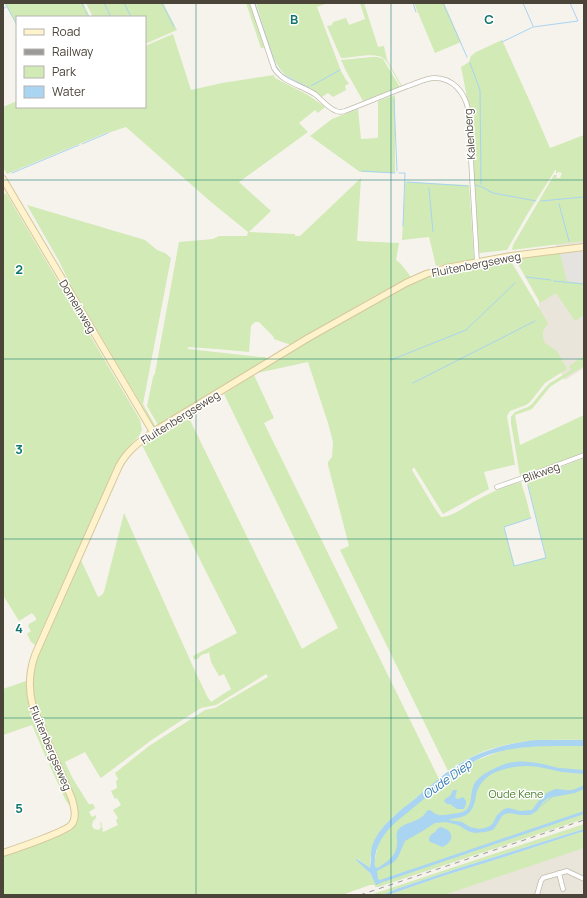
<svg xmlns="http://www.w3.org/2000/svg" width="587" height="898" font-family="Manrope,sans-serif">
<rect width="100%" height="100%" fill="#f6f3ec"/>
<path fill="#eae5da" d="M584,236V368L565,380L539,332V296L559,275L555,239Z
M584,836V895H394Z"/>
<path fill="#d2eab5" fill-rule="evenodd" d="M5,3H83L90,17H17V26Z
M86,3H163L177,30L145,44V17H93Z
M246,3H249L252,9L264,48H261Z
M256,3H328L317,7L341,71L346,80L349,83L345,86L346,90L333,97L328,93L322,97L311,89L284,74L280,69L275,61L268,42Z
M360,3H364L378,47L384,46L387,60L402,86H401C396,79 390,64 384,59C377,51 351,58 341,58L327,26L332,25L333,22L346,18L349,25L365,19Z
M414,3H444L461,42L435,53Z
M173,34L191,90L222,83L274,75L275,78L308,95L325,107L318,113L315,110L299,123L308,132L239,182L271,211L249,232L295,234V236H300L361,178L357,241L399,243L396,260L401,264L411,277L369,299L291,345L274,339L273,336L259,322H255L251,326L249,352L217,349L188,347V349L260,357H265L267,359L158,425L147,406L153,377L155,373L179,242L213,239L219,236H247L248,232L211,202L126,127L108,133V132L7,174L3,167V107L17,101V107H145V46Z
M502,40L531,104L550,148L584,135V241L512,250L513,245L554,175H557L556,178H560L562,173L558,172L556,174V169L528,213L507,250L479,253H478L469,107L461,67L469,62L471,56L476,52Z
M372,57H378L383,59L400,87L363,101L346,71L341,60Z
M395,95V173L360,172L310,136L332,119L358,109L361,139L377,138L378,137V101Z
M405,182L469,185L474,259L436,266L429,237L402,240Z
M6,193L140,420L142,430L139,436L133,442L122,455L115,469L35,645L31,642L27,634L31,631L28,626L29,624L36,620V618L32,613L19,621L3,595V195Z
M27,205L145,240L157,250L165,253L171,258L143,404L156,427L152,425L143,407L71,286L60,263Z
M560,252L567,281L584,283V315L575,321L556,293L540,303L514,257Z
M509,258L548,323L543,331V338L545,343L557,351L567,369L545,383L530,402L526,405L510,411L507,416L515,465H513L484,472L489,489L443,514L414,467L412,470L434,507L441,517C453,517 467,505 477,500C491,492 506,486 521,482L526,498L531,518L504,527L515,566L546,557L528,486L525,481L584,458V740C533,739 491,740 448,771L340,550L349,546L328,465V462L332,457L333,442L328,423L308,362L257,373L320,334L402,287L435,272Z
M584,356V366L556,383L550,387L532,409L515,415L520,445L584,415V452L568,459L520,476L511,423V417L515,412L528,407L532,404L544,389L550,383L571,370L569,366Z
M254,375L274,418L264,423L439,779L394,816C377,831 370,845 370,867L369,868L358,859L357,861L367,869L373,879L375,867V859L377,849L378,836L454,769L506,749L584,742V819L378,887H375V885H370L342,895H3V855C18,850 33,845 48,839C56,837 67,834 73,827C80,820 78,812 76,803L35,707L31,685L34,664L80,558L98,597L102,595L104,592L124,513L195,671L207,696L211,702L231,689L224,674L219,676L211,662L209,652C205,655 201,653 199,658L194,660L193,656L237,633L142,445L188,416L302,649L320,638L338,628L224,394ZM266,674L268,677L215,708L205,710L149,746L115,773L118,779L116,781L117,788L111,791L115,799L117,798L121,805L113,810L118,818L116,820L118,825L103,832L101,822H100L101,827L99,830L94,829L92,826L93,821L96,818V815L92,817L89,812L95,808L93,804H89L88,803L73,779L65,762L85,752L100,777L101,778L153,739L196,711L201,708L216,705Z
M26,681L29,701L34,718L51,757L47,760L32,725L3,735V689Z
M53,761L73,808V810L66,801L49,764Z
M584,824V829L456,869L396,889L383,895L382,894L379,895H370Z
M581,832H584V848L444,895H388L440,877L504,857Z"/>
<path fill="#e5e3e0" d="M584,249V283L567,281L560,252Z"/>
<path fill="#a9d4f2" d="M537,740H584V746C551,746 514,744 483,757C474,761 466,766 458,771L396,822C383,834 373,848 375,867L378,868C386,862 396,857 397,845C398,840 395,835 398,830C403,823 413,823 420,818C424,816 425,813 428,810C432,810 433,813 436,814C440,816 447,815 451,814C479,813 466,795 476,781C483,773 495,768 505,764C524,758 541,764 559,768C568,769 576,769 584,770V774C577,773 569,773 562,772C556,771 550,769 544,768C529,764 511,766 496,772C489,775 481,781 478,789C476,792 476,797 475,801C471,816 464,817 450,819L449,820L462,822L470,827L479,829L485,828L490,826L493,823L497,815L504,809L509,808L520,811L532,810C538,802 543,793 553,790C557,788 561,790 566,790C573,791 578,788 584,785V789L575,793L548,798L542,803L537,811L530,815H520L510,813L505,814L502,816L496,826L493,830L485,832L474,833L468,831L458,825L446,822L435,823L421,832L405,841L398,857L394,862L377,871L378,879L380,880L584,811V814L380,883L379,884L376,885L370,873L356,860L357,859L370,868C372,857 369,850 375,839C384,822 401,810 416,798C429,787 442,775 456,766C481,750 508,743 537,740Z
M453,790H457L455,798L458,799L463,797L466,801V804L464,809H457L450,804H447L444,801L445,799L450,796Z
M441,827C443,828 446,829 448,830C455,837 450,844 442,847C438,844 433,844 429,841C429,835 431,835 435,832C438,829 437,828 441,827Z
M584,829V832H581L504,857L440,877L388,895H383L396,889L456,869Z"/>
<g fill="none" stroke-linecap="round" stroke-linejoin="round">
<path stroke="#a9d4f2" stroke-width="1" d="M5,3L17,25
M82,3L84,8
M104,3L111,17
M124,3L131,17
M162,3L174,27
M413,3L416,12
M443,3L467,57
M523,3L533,26
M255,4L276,66L281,73
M3,9L6,7
M85,11L89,17
M502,42L533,27L578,21L570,3
M470,63L480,90L481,184
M284,75L309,88
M311,86L340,70
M394,99L397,171
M82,144L108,133
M362,171L395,173
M12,173L79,145
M399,173H405L403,226
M407,182L468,186
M475,185L482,187L493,193L536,201
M429,188L433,232
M541,201L584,197
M559,204L569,241
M526,277L551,280
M554,281L584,284
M391,360L466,330L515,283
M413,383L535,321
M528,486L546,558L514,566L504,527L531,518
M541,806L552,797"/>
<g stroke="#c2bbae" stroke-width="5.5">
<path id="street" d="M252,3L274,68C283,83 302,85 316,95C322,100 328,108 336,111C339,112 342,112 345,111C366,103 387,94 408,86C417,83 426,78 435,78C453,78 465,93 468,109L477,262
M497,487L531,475L584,455
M559,873L563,889
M537,895L541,881L543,878L567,871L584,879"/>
</g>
<g stroke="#d6c79b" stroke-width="8">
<path id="secondary" d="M3,179L153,432
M3,853C15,849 68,831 72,824C77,817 74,807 72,799L33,707C28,689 29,672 35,655L119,466C127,451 139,442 153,432L308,338L406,283L426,274L446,268L511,256L584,247"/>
</g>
<use href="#street" stroke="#fff" stroke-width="4"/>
<use href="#secondary" stroke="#fff3cd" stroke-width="6"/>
<path stroke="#9a9a9a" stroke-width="1" stroke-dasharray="5 5" stroke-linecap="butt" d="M360,895L584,820"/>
</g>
<path fill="none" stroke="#0f766e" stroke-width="1" stroke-opacity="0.55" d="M196,3V895M391,3V895M3,180H584M3,359H584M3,539H584M3,718H584"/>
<g text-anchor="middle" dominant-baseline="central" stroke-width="3" stroke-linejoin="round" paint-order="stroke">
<g font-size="11" fill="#4b4439" stroke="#fff">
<text transform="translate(469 134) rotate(-94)">Kalenberg</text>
<text transform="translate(476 264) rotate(-11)">Fluitenbergseweg</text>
<text transform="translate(78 306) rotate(59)">Domeinweg</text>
<text transform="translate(180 417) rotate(-32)">Fluitenbergseweg</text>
<text transform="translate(541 472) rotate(-20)">Blikweg</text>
<text transform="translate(51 748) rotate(67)">Fluitenbergseweg</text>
</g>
<g font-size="11" fill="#4a7f2a" stroke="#fff">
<text x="516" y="793">Oude Kene</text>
</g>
<g font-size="12" font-style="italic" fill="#2e7ab2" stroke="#fff">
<text transform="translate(447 779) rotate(-36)">Oude Diep</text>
</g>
</g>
<g font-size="13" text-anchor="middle" font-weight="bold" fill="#0f766e" stroke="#fff" stroke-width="3" stroke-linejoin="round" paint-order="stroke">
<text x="294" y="24">B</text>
<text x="489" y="24">C</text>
<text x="19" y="274">2</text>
<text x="19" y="454">3</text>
<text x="19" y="633">4</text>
<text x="19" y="813">5</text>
</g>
<rect width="587" height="898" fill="none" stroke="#4b4439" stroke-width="8"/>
<rect x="16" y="16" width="130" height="92" fill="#ffffff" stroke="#b7b4b0"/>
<rect x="24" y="29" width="20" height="6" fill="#fff3cd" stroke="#b7b4b0"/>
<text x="52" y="36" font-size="12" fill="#4b4439">Road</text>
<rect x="24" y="49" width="20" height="6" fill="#9a9a9a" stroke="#b7b4b0"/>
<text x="52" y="56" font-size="12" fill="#4b4439">Railway</text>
<rect x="24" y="66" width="20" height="12" fill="#d2eab5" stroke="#b7b4b0"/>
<text x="52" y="76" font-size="12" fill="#4b4439">Park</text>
<rect x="24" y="86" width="20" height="12" fill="#a9d4f2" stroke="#b7b4b0"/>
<text x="52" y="96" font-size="12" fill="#4b4439">Water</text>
</svg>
